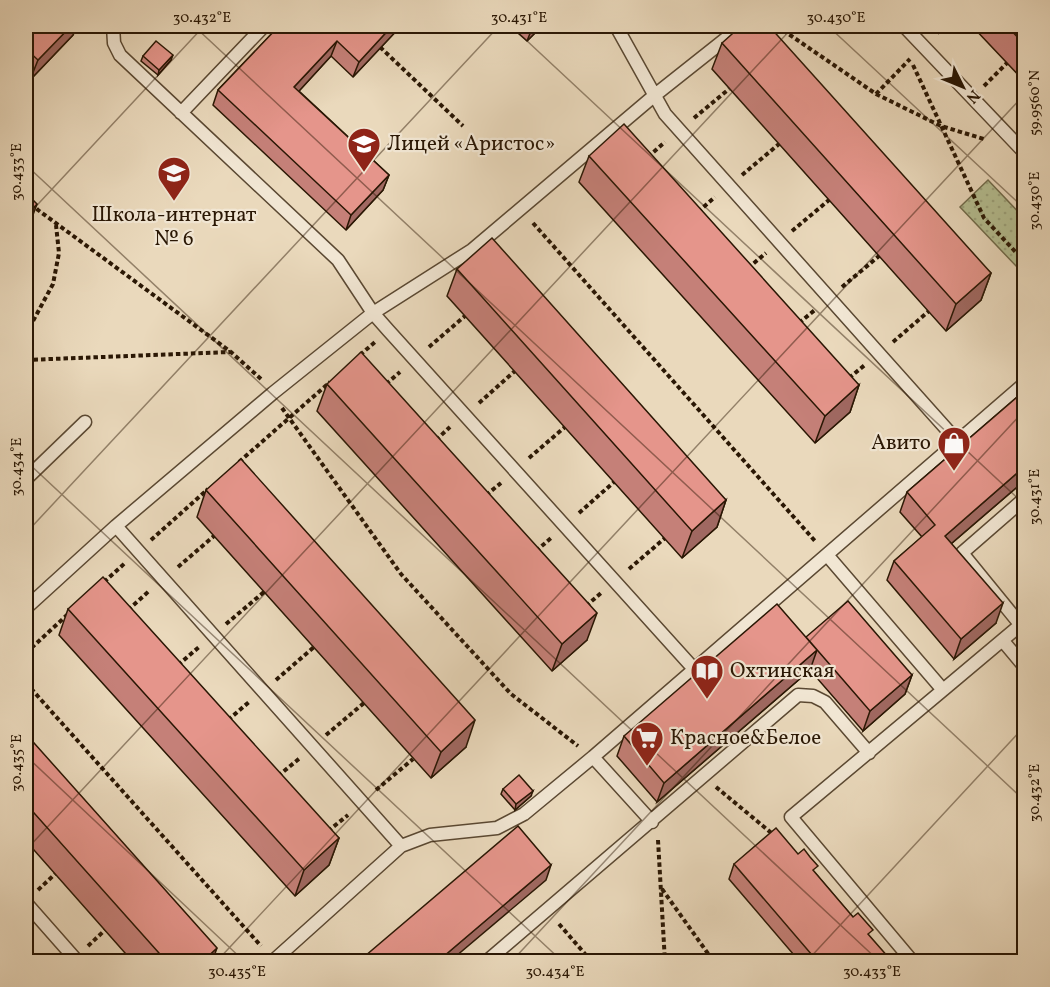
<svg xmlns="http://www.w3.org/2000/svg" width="1050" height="987" font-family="Vollkorn,serif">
<defs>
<pattern id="grass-dots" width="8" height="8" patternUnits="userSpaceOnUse" patternTransform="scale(1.5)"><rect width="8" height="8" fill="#b5bf92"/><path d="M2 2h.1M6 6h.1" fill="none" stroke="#9ca37c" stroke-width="1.8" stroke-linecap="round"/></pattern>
</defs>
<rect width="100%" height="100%" fill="#ead9bc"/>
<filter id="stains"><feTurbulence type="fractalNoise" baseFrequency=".00333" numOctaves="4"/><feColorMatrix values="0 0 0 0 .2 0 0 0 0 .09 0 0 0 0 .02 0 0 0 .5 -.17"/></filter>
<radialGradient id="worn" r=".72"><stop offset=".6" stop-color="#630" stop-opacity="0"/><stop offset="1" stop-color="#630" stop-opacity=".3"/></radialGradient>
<path fill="url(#grass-dots)" stroke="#706b4b" stroke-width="1.5" d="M988,180L1024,218V260L1017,267L960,207Z"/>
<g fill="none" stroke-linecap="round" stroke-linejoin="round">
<g stroke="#5a4832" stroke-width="15">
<path id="service" d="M113,26L114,43L120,55L338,260L373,313L388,330L694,669
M616,26L665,114L958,442
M904,26L1024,152
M181,113L264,26
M26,479L85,422
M1024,499L962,553L1024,629
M116,526L401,846L272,962
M827,555L943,690L1024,622
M26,608L116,526L273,393L373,313L472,250L655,95L742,26
M1003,641L1024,666
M593,757L652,822
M401,846L430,835L497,828L524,814L593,757L1024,384
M26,903L78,962
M486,962L798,695L813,696L825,702L869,753
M913,962L791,817L943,690"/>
</g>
<path stroke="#2a1704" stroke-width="4" stroke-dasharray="4.5 3" stroke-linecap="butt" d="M777,26L876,94L941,126L984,139
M937,33L945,26
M380,47L463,126
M913,65L984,218L1024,261
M984,86L1007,63
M876,94L910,59
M694,118L729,89
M648,157L665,142
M742,175L779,144
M26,198L38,210L231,352L262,380
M698,212L715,197
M533,223L815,541
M792,231L829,200
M748,268L766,253
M842,287L879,256
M799,323L816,309
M26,334L53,284L59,253L56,225
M893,342L929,311
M429,347L465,316
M360,355L375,342
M26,360L230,352
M849,378L866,364
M386,384L400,372
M479,403L515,371
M282,408L401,574L511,694L578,746
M436,440L450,427
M529,458L565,427
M239,462L330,382
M486,495L501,483
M579,513L614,482
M151,540L208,489
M536,551L551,538
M178,567L214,536
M629,569L665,538
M104,582L125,563
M586,606L601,593
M128,610L149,591
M226,624L264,592
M26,653L67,615
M178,665L199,647
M276,680L314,647
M26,683L261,946
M228,720L249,702
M326,735L364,703
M278,776L300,758
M716,787L775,836
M376,790L413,759
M328,831L348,815
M658,840L665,962
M662,889L714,962
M38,890L55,874
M559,924L592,962
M88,946L105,930"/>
<use href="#service" stroke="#f1e6d3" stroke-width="12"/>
</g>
<path fill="#c58078" stroke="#2a1704" stroke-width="1.5" d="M26,26H77L73,35L30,80L26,75Z
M279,26H401L353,77L331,56L299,91L389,175L383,190L346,230L213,105L218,90Z
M510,26H542L527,41Z
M972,26H1024V81Z
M722,43L991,273L981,300L946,331L712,69Z
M143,56L171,60L158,75L141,61Z
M589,156L859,385L850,412L815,443L579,182Z
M457,269L726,500L717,527L682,558L447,296Z
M327,384L587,640L552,671L317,411Z
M1024,391V481L951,544L996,623L954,659L887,580L894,561L922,537L900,512L907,492Z
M206,490L466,747L431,778L197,517Z
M68,609L339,838L329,865L295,896L59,635Z
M806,638L912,675L905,694L863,731L810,670L657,802L617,756L624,736Z
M26,734L212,962H133L26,841Z
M503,789L531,796L515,810L501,794Z
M734,864L815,873L870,937L888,962H800L729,879Z"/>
<path fill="#a06861" stroke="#2a1704" stroke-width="1.5" d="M71,26H77L73,35L30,80L38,60Z
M392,26H401L353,77L359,62Z
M533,26H542L527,41Z
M337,41L331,56L289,102L294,87Z
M173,55L171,60L158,75L159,70Z
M389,175L383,190L346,230L351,215Z
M37,204L27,231L26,232V216Z
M991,273L981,300L946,331L956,304Z
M859,385L850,412L815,443L825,416Z
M1024,467V481L938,555L945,536Z
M726,500L717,527L682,558L692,531Z
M1003,603L996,623L954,659L961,639Z
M597,613L587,640L552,671L562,644Z
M817,650L810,670L657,802L664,783Z
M912,675L905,694L863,731L870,711Z
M475,720L466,747L431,778L441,752Z
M533,791L531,796L515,810L516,804Z
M339,838L329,865L295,896L304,870Z
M551,865L546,880L449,962H437Z
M217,948L212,962H202Z"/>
<path fill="#e5958b" stroke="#2a1704" stroke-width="1.5" d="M26,26H71L38,60L26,49Z
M279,26H392L359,62L337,41L294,87L389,175L351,215L218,90Z
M741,26H769L991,273L956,304L722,43Z
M1007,26H1024V44Z
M156,41L173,55L159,70L143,56Z
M624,124L859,385L825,416L589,156Z
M26,193L37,204L26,216Z
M492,238L726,500L692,531L457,269Z
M361,352L597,613L562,644L327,384Z
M1024,391V467L945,536L1003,603L961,639L894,561L935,525L907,492Z
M241,459L475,720L441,752L206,490Z
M103,577L339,838L304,870L68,609Z
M848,601L912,675L870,711L806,637Z
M777,604L817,650L664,783L624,736Z
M26,734L217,948L202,962H167L26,804Z
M519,775L533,791L516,804L503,789Z
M518,826L551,865L437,962H358Z
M776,828L798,854L804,849L810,857L818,866L813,870L853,917L858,913L873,930L868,934L889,958L885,962H818L734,864Z"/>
<path fill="none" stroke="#2a1704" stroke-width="1.5" stroke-opacity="0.45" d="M194,26L1024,800M511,26L1024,504M828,26L1024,208M26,165L880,962M26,217L204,26M26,461L563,962M26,533L499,26M26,756L245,962M26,850L794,26M216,962L1024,95M511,962L1024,411M806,962L1024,727"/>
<defs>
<g id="school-pin" transform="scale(1.725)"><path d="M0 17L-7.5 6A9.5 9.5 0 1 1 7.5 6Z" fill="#8f2418" stroke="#f1e6d3"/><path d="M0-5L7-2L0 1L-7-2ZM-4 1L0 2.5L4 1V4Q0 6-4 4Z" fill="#fff"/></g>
<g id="shop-pin" transform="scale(1.725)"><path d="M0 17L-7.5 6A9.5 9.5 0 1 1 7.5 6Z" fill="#8f2418" stroke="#f1e6d3"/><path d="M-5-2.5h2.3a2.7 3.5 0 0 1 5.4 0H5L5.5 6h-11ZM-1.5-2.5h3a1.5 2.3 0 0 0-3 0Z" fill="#fff"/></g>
<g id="library-pin" transform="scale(1.725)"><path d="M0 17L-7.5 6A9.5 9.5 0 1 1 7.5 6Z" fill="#8f2418" stroke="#f1e6d3"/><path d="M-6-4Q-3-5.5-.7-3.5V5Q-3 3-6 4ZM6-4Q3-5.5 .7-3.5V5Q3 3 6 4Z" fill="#fff"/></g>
<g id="supermarket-pin" transform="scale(1.725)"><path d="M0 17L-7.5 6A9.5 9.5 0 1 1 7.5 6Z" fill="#8f2418" stroke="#f1e6d3"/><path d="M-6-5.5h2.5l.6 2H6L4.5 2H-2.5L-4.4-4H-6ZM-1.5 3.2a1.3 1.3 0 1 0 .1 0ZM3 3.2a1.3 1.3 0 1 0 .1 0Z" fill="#fff"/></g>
</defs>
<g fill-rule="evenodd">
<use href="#school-pin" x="364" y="144"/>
<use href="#school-pin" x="174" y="173"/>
<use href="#shop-pin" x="954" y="443"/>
<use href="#library-pin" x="707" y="671"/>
<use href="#supermarket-pin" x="647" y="738"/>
</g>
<g text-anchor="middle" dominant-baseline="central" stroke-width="4.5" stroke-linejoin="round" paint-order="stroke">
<g font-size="21" fill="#2a1704" stroke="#f1e6d3" text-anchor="start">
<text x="387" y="144">Лицей «Аристос»</text>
<text x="174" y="215" text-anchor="middle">Школа-интернат<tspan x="174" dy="24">№ 6</tspan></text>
<text x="931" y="443" text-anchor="end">Авито</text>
<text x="730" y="671">Охтинская</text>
<text x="670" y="738">Красное&amp;Белое</text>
</g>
</g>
<rect width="1050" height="987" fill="none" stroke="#ead9bc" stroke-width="66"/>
<g transform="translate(963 87) rotate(133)" stroke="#f1e6d3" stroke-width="4.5" paint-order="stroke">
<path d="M0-4.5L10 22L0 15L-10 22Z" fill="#2a1704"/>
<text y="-9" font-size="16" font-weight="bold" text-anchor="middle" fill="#2a1704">N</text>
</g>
<rect x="33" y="33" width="984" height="921" fill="none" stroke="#2a1704" stroke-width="2"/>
<g font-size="15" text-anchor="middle" fill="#2a1704">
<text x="202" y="22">30.432°E</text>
<text x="519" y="22">30.431°E</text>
<text x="836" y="22">30.430°E</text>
<text transform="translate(1034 103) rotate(-90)" y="5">59.9560°N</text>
<text transform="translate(16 172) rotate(-90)" y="5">30.433°E</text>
<text transform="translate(1034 201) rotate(-90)" y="5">30.430°E</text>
<text transform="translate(16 467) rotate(-90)" y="5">30.434°E</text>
<text transform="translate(1034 497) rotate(-90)" y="5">30.431°E</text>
<text transform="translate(16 763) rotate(-90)" y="5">30.435°E</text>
<text transform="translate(1034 793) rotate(-90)" y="5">30.432°E</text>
<text x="237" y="976">30.435°E</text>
<text x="555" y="976">30.434°E</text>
<text x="872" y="976">30.433°E</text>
</g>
<rect width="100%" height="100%" filter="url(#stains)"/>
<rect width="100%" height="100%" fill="url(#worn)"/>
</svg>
